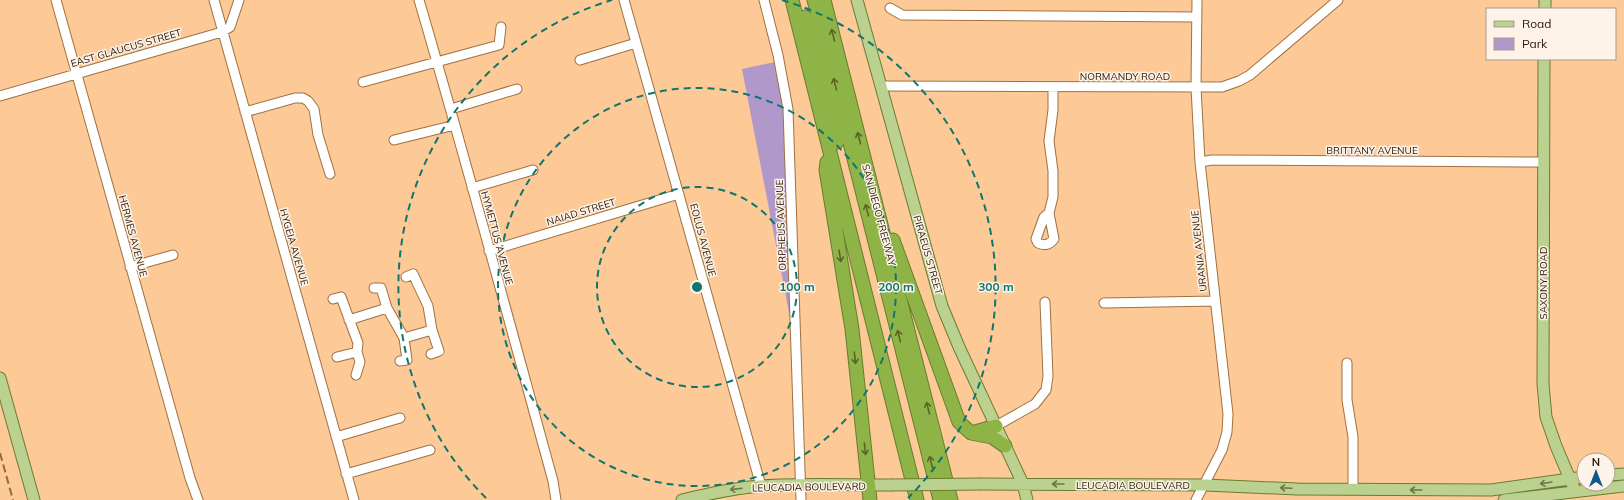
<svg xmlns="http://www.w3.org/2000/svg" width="1624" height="500" font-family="Mulish,sans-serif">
<rect width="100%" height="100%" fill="#fdc997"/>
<path fill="#b098cb" d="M780,61L784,72L797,354L742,69Z"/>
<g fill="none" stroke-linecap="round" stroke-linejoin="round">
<g stroke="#9f7141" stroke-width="11">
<path id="minor" d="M56,0L190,478L198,500
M214,0L354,500
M419,0C466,160 509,321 553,481L556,500
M624,0L761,486
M764,0L778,55L788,109L801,500
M890,8L902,15L1197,17
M580,60L636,43
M363,82L499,45L501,27
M881,86L1222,87L1239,81L1250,75L1338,0
M0,96L222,32L230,27L239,0
M451,109L517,89
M245,112L295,98H303L308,101L314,109L318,135L330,174
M394,140L455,125
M1200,162L1212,160L1544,162
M472,188L533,170
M1049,213L1044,217L1036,239L1038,243C1045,246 1049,245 1054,239L1049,213L1053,197V171L1049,141L1053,110V87
M489,251L679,194
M130,267L173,255
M406,277L413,274L428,306L432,330
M374,288H381L387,308
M333,299L341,297L358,343L357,352
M1104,303L1215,301
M349,320L387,308L404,338L432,330L439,351L431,354
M337,357L357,352L360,362L356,375
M400,361L407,360L404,338
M1347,363V400L1353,437V489
M996,426L1035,404L1046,390L1048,376L1045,302
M336,437L400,418
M346,474L430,450
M1196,500L1222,450L1227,432L1228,414L1200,162L1196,88L1197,0"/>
</g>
<g stroke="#6b7c2f" stroke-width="13">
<path id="major" d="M857,0L942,306L959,347L1023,484L1027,500
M1545,9V0
M1544,59L1543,384L1546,417L1556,446L1575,491
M0,378L34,500
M1608,475L1624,474
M982,484L1205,485L1297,489L1491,490L1584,477
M682,500C708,494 734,488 761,486C804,483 847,485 890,485
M1504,500L1624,486"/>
</g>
<g stroke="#6b7c2f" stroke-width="15">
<path id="highway" d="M792,0L917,500
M814,0L940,500
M824,0L951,500
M805,17L837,142
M827,162L826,170L852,329L870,500
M893,240L959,422L971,433L992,437L1005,446
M975,432L996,426"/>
</g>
<use href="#minor" stroke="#fff" stroke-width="9"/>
<use href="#major" stroke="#bbd190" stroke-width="11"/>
<use href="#highway" stroke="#8eb346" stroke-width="13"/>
<path stroke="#8d6a49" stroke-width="2" stroke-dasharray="8 4" stroke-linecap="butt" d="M0,453L13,500"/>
<g stroke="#6b7c2f" stroke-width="13" stroke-linecap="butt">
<path id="major-bridge" d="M890,485L982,484"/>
</g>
<use href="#major-bridge" stroke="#bbd190" stroke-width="11"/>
</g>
<defs><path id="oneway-shaft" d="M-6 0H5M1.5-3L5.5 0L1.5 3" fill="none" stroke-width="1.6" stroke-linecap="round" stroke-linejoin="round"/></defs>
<g stroke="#5c6424">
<use href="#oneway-shaft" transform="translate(833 35) rotate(-104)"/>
<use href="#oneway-shaft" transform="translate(835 84) rotate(-104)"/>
<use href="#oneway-shaft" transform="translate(859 138) rotate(-105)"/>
<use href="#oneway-shaft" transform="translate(867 210) rotate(-104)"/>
<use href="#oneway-shaft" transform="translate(840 256) rotate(81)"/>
<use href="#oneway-shaft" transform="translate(899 336) rotate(-104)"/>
<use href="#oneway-shaft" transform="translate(855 358) rotate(83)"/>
<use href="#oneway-shaft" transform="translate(928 408) rotate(-104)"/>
<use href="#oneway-shaft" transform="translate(865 449) rotate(84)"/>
<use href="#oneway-shaft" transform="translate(931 462) rotate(-104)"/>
</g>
<g stroke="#72744a">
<use href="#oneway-shaft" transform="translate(1546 483) rotate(171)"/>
<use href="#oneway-shaft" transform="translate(1058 484) rotate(180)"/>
<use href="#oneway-shaft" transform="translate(1286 488) rotate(-177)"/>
<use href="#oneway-shaft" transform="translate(736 489) rotate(173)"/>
<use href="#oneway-shaft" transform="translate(1416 490) rotate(180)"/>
</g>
<g fill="none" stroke="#0f766e" stroke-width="2" stroke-dasharray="7 5">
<circle cx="697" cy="287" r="100"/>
<circle cx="697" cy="287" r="199"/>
<path d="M486 498A299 299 0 0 1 612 0M782 0A299 299 0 0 1 908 498"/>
</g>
<g text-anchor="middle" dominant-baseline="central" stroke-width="3" stroke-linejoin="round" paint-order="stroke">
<g font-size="10" fill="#291603" stroke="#fef3e9">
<text transform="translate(126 48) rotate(-16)">EAST GLAUCUS STREET</text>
<text x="1125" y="76">NORMANDY ROAD</text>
<text x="1372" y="150">BRITTANY AVENUE</text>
<text transform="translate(581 212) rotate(-17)">NAIAD STREET</text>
<text transform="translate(879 215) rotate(75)">SAN DIEGO FREEWAY</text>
<text transform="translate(781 225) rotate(-92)">ORPHEUS AVENUE</text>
<text transform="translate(133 236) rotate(75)">HERMES AVENUE</text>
<text transform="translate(497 238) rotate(75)">HYMETTUS AVENUE</text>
<text transform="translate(703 240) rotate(75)">EOLUS AVENUE</text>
<text transform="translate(294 247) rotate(74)">HYGEIA AVENUE</text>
<text transform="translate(1199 251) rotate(-96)">URANIA AVENUE</text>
<text transform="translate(928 255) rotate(74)">PIRAEUS STREET</text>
<text transform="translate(1543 283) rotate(-90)">SAXONY ROAD</text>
<text x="1133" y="485">LEUCADIA BOULEVARD</text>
<text transform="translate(809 487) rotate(-1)">LEUCADIA BOULEVARD</text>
</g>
</g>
<circle cx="697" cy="287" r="6" fill="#0f766e" stroke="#fef3e9" stroke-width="2"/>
<g font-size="12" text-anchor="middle" font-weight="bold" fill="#0f766e" stroke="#fef3e9" stroke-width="3" stroke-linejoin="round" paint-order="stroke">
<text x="797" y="291">100 m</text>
<text x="896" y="291">200 m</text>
<text x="996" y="291">300 m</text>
</g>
<rect x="1486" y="8" width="130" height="52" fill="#fef3e9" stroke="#a99b8d"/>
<rect x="1494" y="21" width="20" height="6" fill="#bbd190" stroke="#a99b8d"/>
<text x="1522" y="28" font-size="12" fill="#291603">Road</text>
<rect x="1494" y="38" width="20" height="12" fill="#b098cb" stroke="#a99b8d"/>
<text x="1522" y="48" font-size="12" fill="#291603">Park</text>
<g transform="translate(1596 472)"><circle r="19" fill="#fef3e9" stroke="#a99b8d"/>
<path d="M0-3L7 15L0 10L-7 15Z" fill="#0f5a8d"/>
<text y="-6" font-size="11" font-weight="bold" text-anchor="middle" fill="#291603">N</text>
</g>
</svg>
